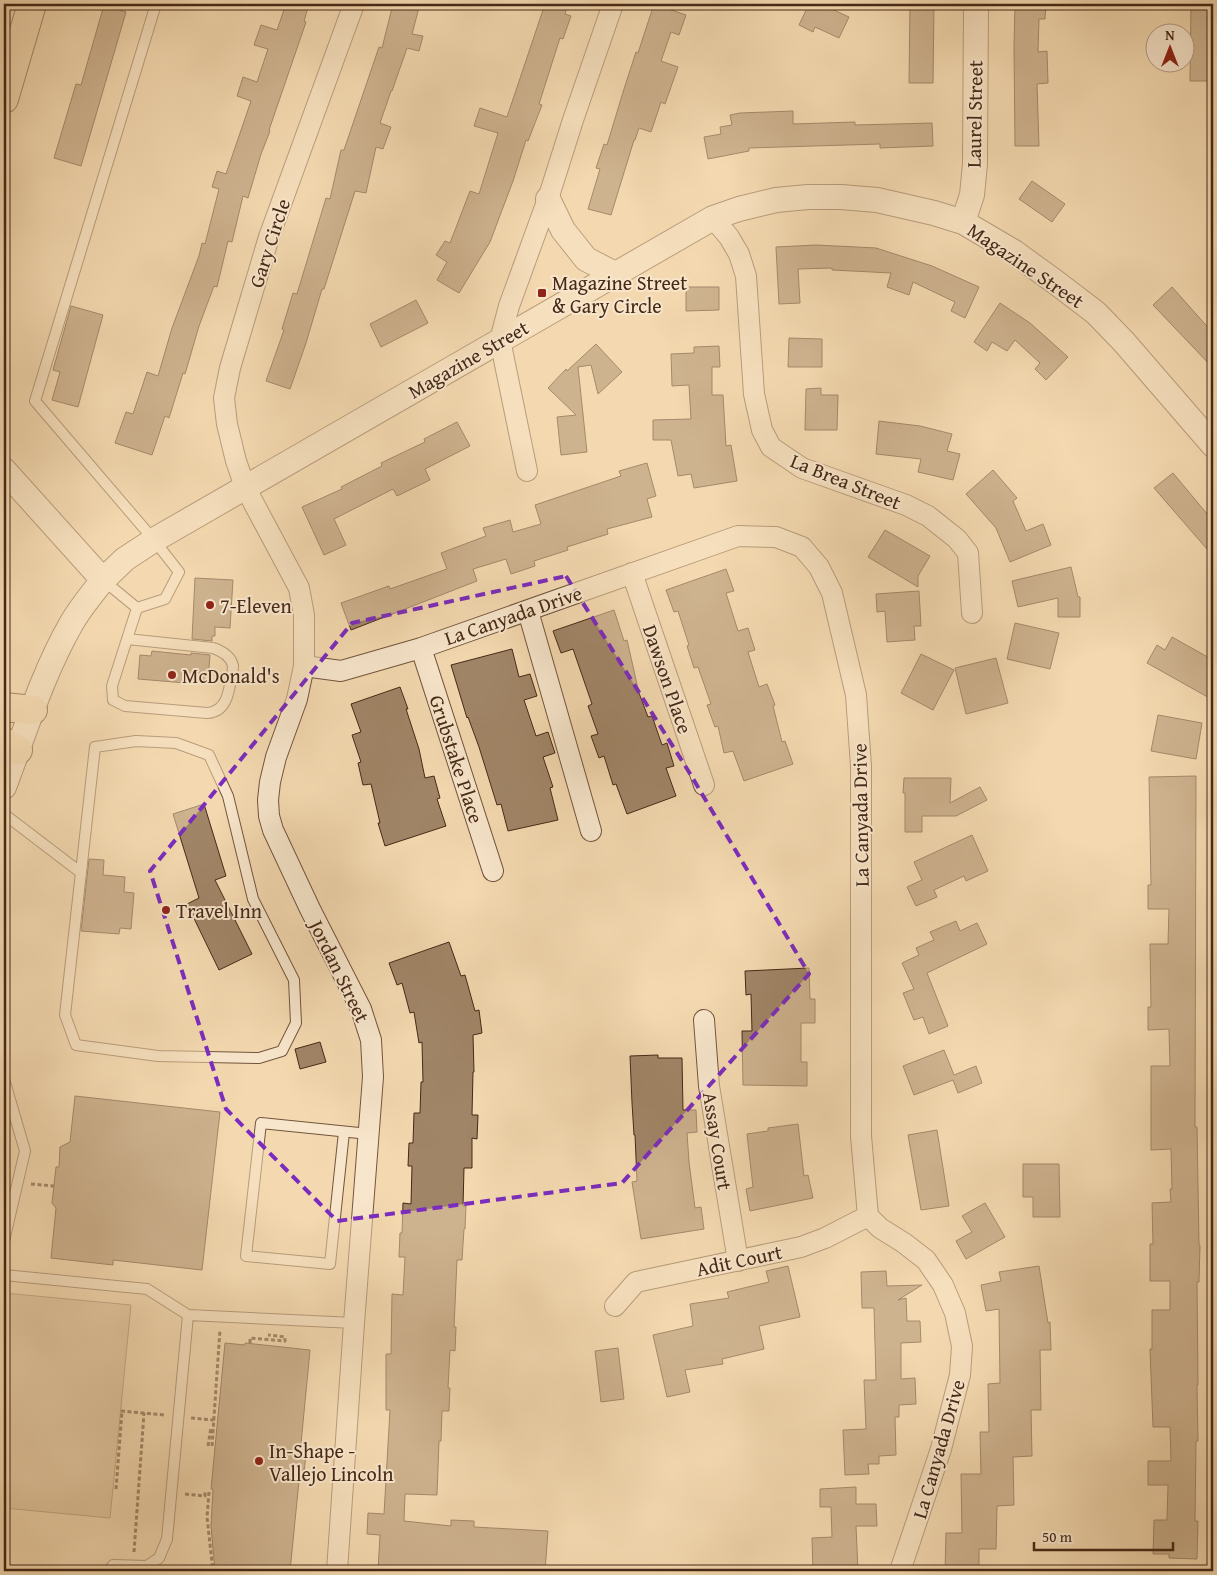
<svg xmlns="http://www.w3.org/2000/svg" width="1217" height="1575" font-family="'Gentium Book Plus',serif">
<rect width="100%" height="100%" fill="#f4d9b0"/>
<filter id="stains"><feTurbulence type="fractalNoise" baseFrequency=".004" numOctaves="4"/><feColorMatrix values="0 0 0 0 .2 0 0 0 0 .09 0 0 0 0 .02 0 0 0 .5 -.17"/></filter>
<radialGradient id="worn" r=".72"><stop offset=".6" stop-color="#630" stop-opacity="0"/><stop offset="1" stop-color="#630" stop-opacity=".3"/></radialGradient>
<path fill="#d6bb96" stroke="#8e7256" d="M4,1293L131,1305L110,1518L4,1508Z"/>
<path fill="#a08567" stroke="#462917" d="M286,4H309L304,21L306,22L269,130L270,131L261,154L248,198L243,196L232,242L228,241L217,287L214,286L199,326L185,374L183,373L169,418L165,416L152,455L115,443L126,412L133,414L147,372L158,376L172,328L199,256L202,243L205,244L219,189L212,187L217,171L226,174L251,101L237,96L243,77L257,82L268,49L254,45L261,25L277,30Z
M393,4H420L412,34L423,36L419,51L407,48L392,91H391L380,123L391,127L383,149L376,147L366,193L355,191L324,289H322L306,343L290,389L266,381L284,330L282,329L293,293L297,294L326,198L330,199L341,150H344L379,47L382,48Z
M545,4H568L565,14L571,16L563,39L560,38L539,104L542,105L528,141L526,140L513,181L490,242L459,293L437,280L447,262L436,255L445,241L450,243L470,191L479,194L498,133L474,126L480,108L507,117Z
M654,4L686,15L679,35L671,32L661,61L678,67L665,104L661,102L651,132L639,128L635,140H634L611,215L588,209L600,169L596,168L604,144L607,145L624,89L636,52L638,53Z
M809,4H821L849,17L839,38L815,27L813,32L799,25Z
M910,4H934L933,83H909Z
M1015,4H1046L1045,19H1039L1038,52L1047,51L1048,83L1037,84L1039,146H1015L1014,46Z
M1191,4H1213V81H1190Z
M104,5L126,12L81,166L54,158L76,84L81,85Z
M793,111V124L855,122V125L932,123L933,146L880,148V144L749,148V151L708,159L704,137L721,134L720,127L732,125L730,115L740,113Z
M1032,181L1065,204L1052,222L1019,199Z
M816,245L876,248L932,266L979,287L965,318L951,311L955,302L913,282L909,295L887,287L891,273L832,270V268L798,269L800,303L779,304L776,247Z
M686,287H719V310L686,311Z
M1172,287L1213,333V368L1153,305Z
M416,300L428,323L381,347L370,324Z
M1000,303L1030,323L1068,357L1046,380L1035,369L1040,363L1015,340L1007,351L992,342L987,351L974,342Z
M71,306L103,315L78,407L52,400L60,372L53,370Z
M789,338L822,339V367H788Z
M596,344L622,372L598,394L591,365L578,367L587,452L561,455L557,417L576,415L548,388L566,369L567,371Z
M719,346L720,367H712V395H723L726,446L731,445L737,481L694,488L691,474L678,476L671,440H653V420L691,419L689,385L672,386L671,354L694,353V347Z
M821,388V395H838L837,430H805L806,389Z
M879,421L920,426L952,434L947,451L960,454L953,480L918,472L921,459L876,454Z
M457,422L470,446L425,469L430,480L397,496L393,489L334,519L346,545L324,555L302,507L342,489L341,487L382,466L381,463L425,442L424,439Z
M647,463L656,496L647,499L652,517L607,529L608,534L567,547L568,550L534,561L535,566L511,574L506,559L473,569L477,581L351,630L341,603L389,586L390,589L447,569L441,553L486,536L483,528L510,520L513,532L541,524L535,505L621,476L619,471Z
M993,470L1017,498L1013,501L1026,531L1043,524L1051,545L1010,562L996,528L966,494Z
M1173,473L1213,521V556L1154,488Z
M885,530L930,556L918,576V587L868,557Z
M1071,567L1078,597H1080V617H1058V598L1018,607L1012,581Z
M726,569L734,591L726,593L738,631L748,628L755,650L748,652L759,687L767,684L775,705L773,706L782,742L785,741L793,764L744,781L733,751L724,753L718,726L715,727L707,705L711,704L698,667L694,668L687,646L689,645L678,611L674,612L666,590Z
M195,578L233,580L230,628L215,627V636H212V641L192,639Z
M919,591L921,626H914L915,640L887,642L885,611L877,612L876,594Z
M614,610L624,641L627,640L639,693L648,717L652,716L662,745L667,743L674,766L666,768L676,796L627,814L616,784L613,785L604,756L599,758L591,736L598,734L588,706L592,704L573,649L561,653L553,631Z
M1015,623L1059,633L1050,669L1007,659Z
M1172,637L1213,660V700L1147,663L1157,645L1165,650Z
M512,649L519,677L530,674L537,696L524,700L536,736L548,732L555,753L543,757L553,787L550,788L558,820L508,831L501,804L497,805L479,747L468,717L467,718L451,665Z
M152,651L191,655V653L210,655L208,680L198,679V684L138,679L140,655L151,656Z
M921,654L954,670L933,710L901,693Z
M996,658L1008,703L966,714L955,668Z
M400,687L408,709H406L419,749L425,778L434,776L440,798L437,799L446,826L385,846L378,823H380L371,784L363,785L358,763L361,762L352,735L361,732L351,704Z
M1158,715L1202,723L1196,759L1151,751Z
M1196,776L1195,1127H1197L1199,1245H1200L1199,1282H1197L1198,1385H1197L1198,1441H1196L1195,1521H1198L1197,1559L1169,1558V1554H1153L1154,1520H1167L1168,1485H1148V1461H1171L1170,1427H1153L1150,1349H1152V1310H1170V1281H1150V1244H1153L1152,1203L1171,1202L1170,1189H1172L1171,1149L1151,1150V1066H1170L1169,1029L1148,1030V1007H1151L1150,944H1168L1169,909H1148V885H1151L1149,777Z
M904,778H951L950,803L980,787L987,800L956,816H922V832H905V793H903Z
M204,804L226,876L215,880L252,954L219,970L187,904L199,898L173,814Z
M972,835L988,871L966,881L964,876L934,890L937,897L916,906L907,887L922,880L914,862Z
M89,859L104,860L103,875L125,877L124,892L134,893L131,929L120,928L119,934L81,931Z
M956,921L960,931L977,923L987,944L927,973L948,1026L929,1034L923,1017L914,1020L903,993L914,989L902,963L919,955L916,948L934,940L930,932Z
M449,942L461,976L465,975L475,1011L479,1010L482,1033L473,1035L474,1072H473L472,1115H478L477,1139L472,1138V1168H464L463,1206H466L465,1229H464L462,1260H457L454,1327H456L455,1351L450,1350L448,1388H450L449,1411H442L441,1441H439L437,1495L405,1494L404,1521L451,1526V1520L474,1521V1527L548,1531L545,1571H378L380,1535L367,1534L368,1513L384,1514L390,1410H386V1354H391L392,1294L403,1295L405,1257H399L400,1233H402L403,1203L411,1204L412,1166H408L409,1143H413L414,1113H420L421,1082H423L422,1042L419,1043L414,1012L410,1013L402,983L397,985L389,963Z
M809,968L810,999H815V1023H801V1062H807V1086L743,1085L742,1031H752L751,994L746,995L745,971Z
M320,1042L326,1062L300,1069L295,1049Z
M944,1050L954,1075L976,1066L982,1083L958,1093L953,1080L914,1095L903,1066Z
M658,1055V1058H682L683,1110H696L697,1132L687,1133L689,1162L695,1208L701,1207L704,1229L641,1239L632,1182L637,1181L635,1135H634L632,1103L630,1056Z
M75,1096L220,1112L202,1270L113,1260V1265L51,1258L56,1208L52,1203L56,1167H59L60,1147L70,1142Z
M798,1124L804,1176L808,1175L813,1198L750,1211L746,1189L753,1187L747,1134L768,1131V1128Z
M937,1130L949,1206L921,1210L908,1135Z
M1023,1164H1059L1060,1217H1033V1197H1023Z
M985,1203L1005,1237L966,1259L956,1241L972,1232L962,1216Z
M788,1266L800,1317L759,1326L764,1349L722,1359L723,1364L685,1370L690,1392L667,1397L653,1335L693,1326L690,1304L729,1298L727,1292L769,1282L766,1271Z
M1039,1266L1048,1323L1050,1322L1051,1350H1040L1041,1410H1031L1032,1456L1013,1457L1014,1505L997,1506L996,1549H979V1571H945L946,1533H962L961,1474H981L980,1432H989L988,1384L1000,1383L999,1309L986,1311L981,1285L1001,1281L999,1272Z
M886,1271L887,1286L922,1285L898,1300L906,1298L907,1321H920L921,1342L901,1343V1379L915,1378L916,1404L899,1405V1417H895L896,1455L879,1456V1464H868L869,1474L845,1475L843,1430L866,1429L864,1380H876L874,1308H862L861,1272Z
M225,1343L245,1345V1343L310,1350L300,1454H306L303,1482L299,1481L290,1571H215L211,1526L213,1489H211Z
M618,1348L624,1399L601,1402L595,1351Z
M856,1487V1504H876L877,1526H856L858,1571H813L812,1538L832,1537L831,1507H820V1489Z"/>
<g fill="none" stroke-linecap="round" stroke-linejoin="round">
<g stroke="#72553d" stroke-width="12">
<path id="service" d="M103,580L137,608L112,686L113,700L125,706L207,713C226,712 229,693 231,678C232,675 233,669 233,666C231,656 222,651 213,648L127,639
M137,608L165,599L179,572L154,540L35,401L156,4
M136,741L176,743L209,755L228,796L253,899L294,980L296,1023L282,1051L259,1058L158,1056L76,1045L65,1015L95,747Z
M4,814L80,872
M4,1079L25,1151L4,1241
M344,1132L330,1264L246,1256L261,1123L369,1134
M4,1275L147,1289L188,1315
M109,1571L113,1565L147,1566L159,1558L167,1539L188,1315L354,1323"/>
</g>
<g stroke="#72553d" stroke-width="22">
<path id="minor" d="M713,218L729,237L739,254L746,276L754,394L762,430L771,447L802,468L906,505L928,516L957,539L968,553L972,613
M527,471L500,340L509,306L548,199L573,120L613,4
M632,573L704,785
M528,611L591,831
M421,648L493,871
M304,666L341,671L421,648L738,536L776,537L802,547L819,567L832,593L856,695L861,766V1136L868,1216L880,1228L904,1243L926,1260L943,1285L955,1313L962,1346L960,1375L941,1449L900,1571
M704,1020L709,1086L738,1261
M615,1306L636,1282L801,1247L825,1238L868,1216
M337,1571L354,1323L373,1077L371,1040L361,1009L310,909L273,830L269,816L268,800L270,782L276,757L297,699L304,666V615L299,588L245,487L236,461L227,424L224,398L230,368L269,237L354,4"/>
</g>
<g stroke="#72553d" stroke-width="26">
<path id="tertiary" d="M548,199L563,230L586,259L615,274
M963,222L972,195L975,164L976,4
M4,470L103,580L125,559L154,540L713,218L739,209L776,200L808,197H841L877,200L934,213L963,222L1014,252L1058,284L1096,313L1124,342L1213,445
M4,787C25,732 42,675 71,624C80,608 92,594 103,580"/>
</g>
<g stroke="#462917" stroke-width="30">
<path id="motorway" d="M4,99L32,4
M4,707L33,710
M4,742L18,750"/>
</g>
<path stroke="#462917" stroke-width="3" stroke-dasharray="4 2.5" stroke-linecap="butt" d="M31,1184L54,1186
M250,1343V1338L285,1341V1337L268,1335
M121,1411L165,1415
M191,1418L213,1420V1421
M208,1446L211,1427
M212,1446L220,1330
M116,1489L122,1411
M209,1492L207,1517L213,1571
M185,1494L205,1496V1492
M134,1552L144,1413"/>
<use href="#service" stroke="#f8e6cc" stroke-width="10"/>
<use href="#minor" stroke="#f8e6cc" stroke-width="20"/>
<use href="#tertiary" stroke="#f8e6cc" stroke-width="24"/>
<use href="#motorway" stroke="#f4d9b0" stroke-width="28"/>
</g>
<path d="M0 0H1217V1575H0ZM566,576L689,772L809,974L622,1183L337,1221L226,1109L150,871L352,623Z" fill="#f4d9b0" fill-opacity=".55" fill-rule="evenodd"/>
<path fill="none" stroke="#7b2cbf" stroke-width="4" stroke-dasharray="10 6" stroke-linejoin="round" d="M566,576L689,772L809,974L622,1183L337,1221L226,1109L150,871L352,623Z"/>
<g fill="#8f2418" stroke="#f8e6cc" stroke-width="2">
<rect x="537" y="288" width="10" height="10" rx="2.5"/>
<circle cx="210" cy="605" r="5"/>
<circle cx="172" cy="675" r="5"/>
<circle cx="166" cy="910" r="5"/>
<circle cx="259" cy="1461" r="5"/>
</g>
<g text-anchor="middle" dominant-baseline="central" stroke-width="4" stroke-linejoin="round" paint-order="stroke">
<g font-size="20" fill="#462917" stroke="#f8e6cc">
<text transform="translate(974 114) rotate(-89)">Laurel Street</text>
<text transform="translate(269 243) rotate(-72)">Gary Circle</text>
<text transform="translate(1026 265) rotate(34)">Magazine Street</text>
<text transform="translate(468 359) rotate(-30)">Magazine Street</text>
<text transform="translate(846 481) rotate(22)">La Brea Street</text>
<text transform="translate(513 615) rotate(-19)">La Canyada Drive</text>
<text transform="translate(668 679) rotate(71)">Dawson Place</text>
<text transform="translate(457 759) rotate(72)">Grubstake Place</text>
<text transform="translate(860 815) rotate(-91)">La Canyada Drive</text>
<text transform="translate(340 971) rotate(64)">Jordan Street</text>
<text transform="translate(718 1141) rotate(81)">Assay Court</text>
<text transform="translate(739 1260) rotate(-12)">Adit Court</text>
<text transform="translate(938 1449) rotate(-74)">La Canyada Drive</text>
</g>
<g font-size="20" fill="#462917" stroke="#f8e6cc" text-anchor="start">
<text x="552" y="282">Magazine Street<tspan x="552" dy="23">&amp; Gary Circle</tspan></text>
<text x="220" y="605">7-Eleven</text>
<text x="182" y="675">McDonald's</text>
<text x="176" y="910">Travel Inn</text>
<text x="269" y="1450">In-Shape -<tspan x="269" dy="23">Vallejo Lincoln</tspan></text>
</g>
</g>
<rect width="1217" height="1575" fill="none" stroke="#f4d9b0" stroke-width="20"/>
<rect x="5" y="5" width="1207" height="1565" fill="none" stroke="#462917" stroke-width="2.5"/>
<rect x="10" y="10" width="1197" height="1555" fill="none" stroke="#462917"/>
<g transform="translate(1170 48)"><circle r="24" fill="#f8e6cc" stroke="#b19a84"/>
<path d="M0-4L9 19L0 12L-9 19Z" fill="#8f2418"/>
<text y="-8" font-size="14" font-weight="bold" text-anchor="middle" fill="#462917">N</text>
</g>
<path d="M1034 1542v8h139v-8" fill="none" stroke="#462917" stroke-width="2.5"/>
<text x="1042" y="1542" font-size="15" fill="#462917" stroke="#f8e6cc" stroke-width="4" paint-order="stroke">50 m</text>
<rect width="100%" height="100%" filter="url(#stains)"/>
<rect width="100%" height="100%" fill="url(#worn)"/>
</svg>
